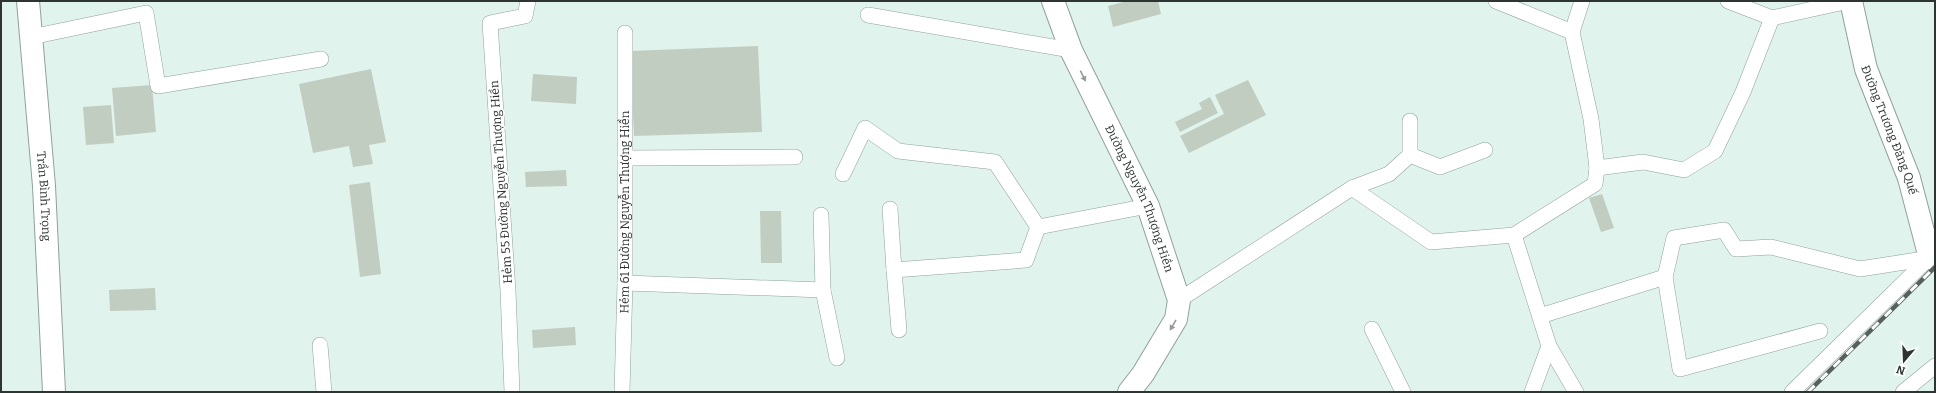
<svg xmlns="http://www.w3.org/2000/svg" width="1936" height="393" font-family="Bitter,serif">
<rect width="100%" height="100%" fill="#e0f3ed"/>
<path fill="#c1cdc1" d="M1127,1H1158L1161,14L1113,27L1108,6Z
M758,46L762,132L634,136L630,51Z
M371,69L386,142L369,145L373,164L353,167L349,146L313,153L299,84Z
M533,74L577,77L576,104L531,101Z
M1248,80L1266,115L1189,153L1180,136L1224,114L1215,95Z
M152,85L156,132L116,136L112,88Z
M1210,97L1218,113L1180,132L1175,122L1202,109L1199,103Z
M111,105L114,143L86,145L83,107Z
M566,170L567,186L526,187L525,172Z
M370,182L381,274L360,277L349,185Z
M1602,194L1614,228L1601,232L1589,198Z
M760,211H781L782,263H761Z
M155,288L156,310L110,311L109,290Z
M575,327L576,345L533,348L532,330Z"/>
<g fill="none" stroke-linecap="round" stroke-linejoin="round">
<g stroke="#8fa19b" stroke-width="16">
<g id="service">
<path d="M1496,1L1572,32"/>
<path d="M1582,1L1572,32L1591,119L1597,168"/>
<path d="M1728,1L1772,18"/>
<path d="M868,15L1071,50"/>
<path d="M31,37L146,13L158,86L321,59"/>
<path d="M1410,155V121"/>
<path d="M625,158L795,157"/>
<path d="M843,174L865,128L898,151L995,162L1038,227L1148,206"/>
<path d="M1352,188L1389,174L1410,155L1440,167L1485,150"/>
<path d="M890,209L894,270"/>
<path d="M1514,235L1595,184L1597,168L1643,162L1684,170L1715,151L1743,92L1772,18L1849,1"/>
<path d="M625,283L823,290L821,215"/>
<path d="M823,290L837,358"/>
<path d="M1179,300L1352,188L1431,242L1514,235L1549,346L1532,392"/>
<path d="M1540,316L1665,277"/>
<path d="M1372,329L1403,392"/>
<path d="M899,330L894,270L1026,260L1038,227"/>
<path d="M1820,331L1680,369L1665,277L1674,238L1724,230L1736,249L1771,247L1860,269L1930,258"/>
<path d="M320,345L324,392"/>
<path d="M1549,346L1576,392"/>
<path d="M512,392L508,291L490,23L525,16L528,1"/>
<path id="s1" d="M622,392L625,283V33"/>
<path d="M1792,392L1931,256"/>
<path d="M1903,392L1935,366"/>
</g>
</g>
<g stroke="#8fa19b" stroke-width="24">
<g id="minor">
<path id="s2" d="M28,1L44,186L54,392"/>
<path id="s3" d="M1053,1L1071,50L1148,206L1179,300L1176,319L1143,374L1129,392"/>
<path id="s4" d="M1851,1L1866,69L1909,178L1930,258"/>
</g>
</g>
<use href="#service" stroke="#fff" stroke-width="15"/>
<use href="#minor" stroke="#fff" stroke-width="22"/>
<g stroke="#56605d" stroke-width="4.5">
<path id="rail" d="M1808,392L1935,267"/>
</g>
<use href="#rail" stroke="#fff" stroke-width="3" stroke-dasharray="9" stroke-linecap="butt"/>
</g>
<defs><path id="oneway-solid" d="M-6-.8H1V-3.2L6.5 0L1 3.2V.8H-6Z"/></defs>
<g fill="#969a98">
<use href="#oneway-solid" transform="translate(1083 76) rotate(64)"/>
<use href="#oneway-solid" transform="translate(1173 325) rotate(120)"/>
</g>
<g text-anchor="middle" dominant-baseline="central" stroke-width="3" stroke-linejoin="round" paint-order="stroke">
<g font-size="12" fill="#2d3432" stroke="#fff">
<text stroke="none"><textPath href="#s4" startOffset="135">Đường Trương Đăng Quế</textPath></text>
<text transform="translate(501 182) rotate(-94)">Hẻm 55 Đường Nguyễn Thượng Hiền</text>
<text stroke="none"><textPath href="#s2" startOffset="196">Trần Bình Trọng</textPath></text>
<text stroke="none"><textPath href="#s3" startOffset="216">Đường Nguyễn Thượng Hiền</textPath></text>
<text stroke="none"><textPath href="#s1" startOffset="180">Hẻm 61 Đường Nguyễn Thượng Hiền</textPath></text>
</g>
</g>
<rect width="1936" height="393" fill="none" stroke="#2d3432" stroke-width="4"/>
<g transform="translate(1904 361) rotate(199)" stroke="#ffffff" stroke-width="3" paint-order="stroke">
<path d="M0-3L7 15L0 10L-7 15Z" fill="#2d3432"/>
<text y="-6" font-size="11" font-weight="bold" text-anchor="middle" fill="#2d3432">N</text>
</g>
</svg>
